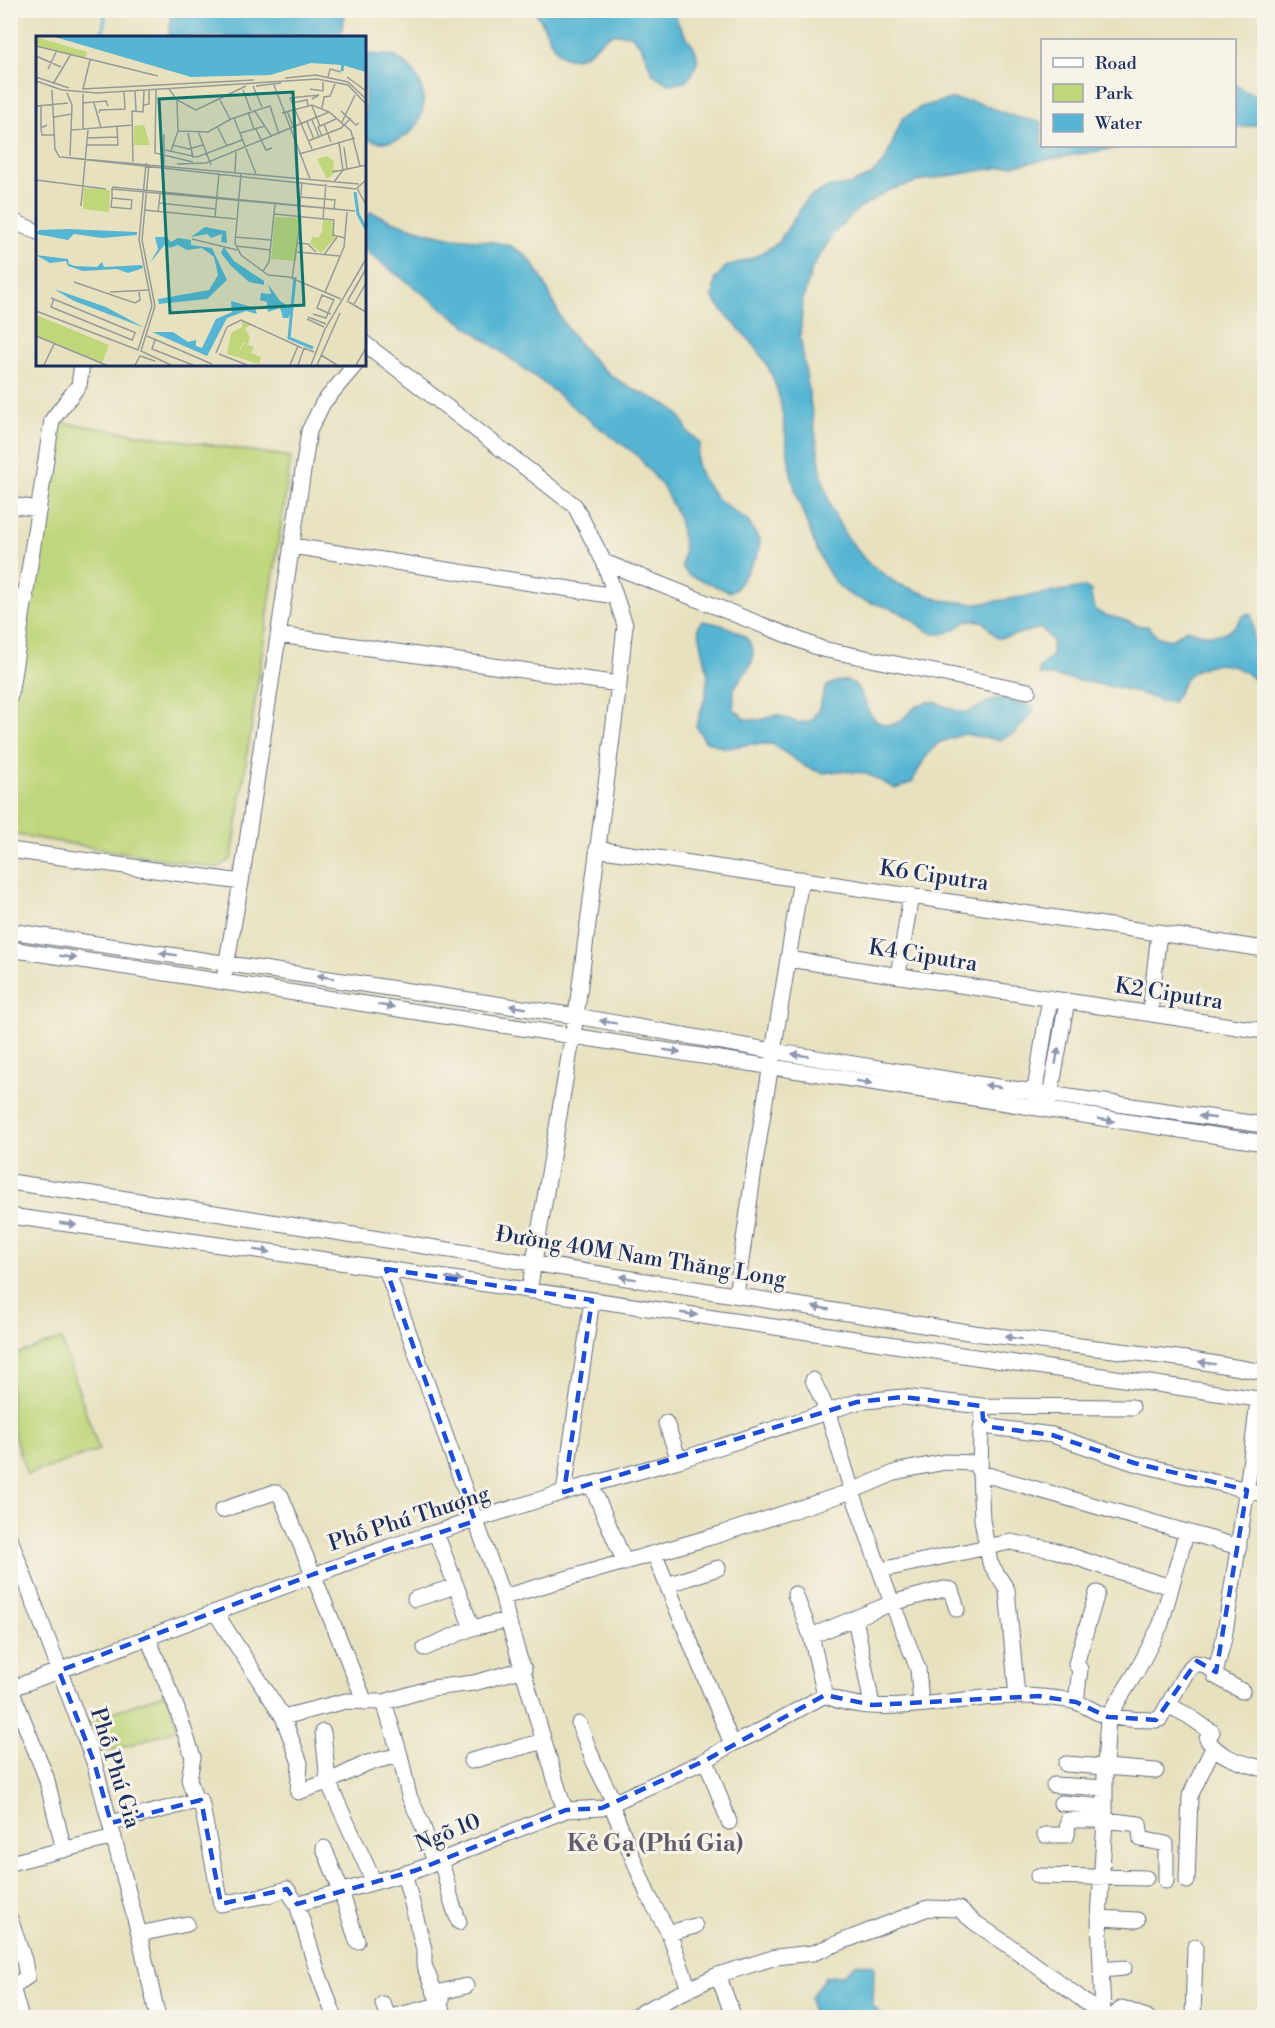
<svg xmlns="http://www.w3.org/2000/svg" width="1275" height="2028" font-family="'Libre Bodoni',serif">
<rect width="100%" height="100%" fill="#f7f3e8"/>
<filter id="ink" filterUnits="userSpaceOnUse"><feTurbulence type="fractalNoise" baseFrequency=".0167" numOctaves="2"/><feDisplacementMap in="SourceGraphic" scale="12" xChannelSelector="R" yChannelSelector="G"/><feConvolveMatrix kernelMatrix="1 2 1 2 8 2 1 2 1" color-interpolation-filters="sRGB"/></filter>
<filter id="wash" filterUnits="userSpaceOnUse"><feTurbulence type="fractalNoise" baseFrequency=".008" numOctaves="4" result="noise"/><feDisplacementMap in="SourceGraphic" scale="24" xChannelSelector="R" yChannelSelector="G"/><feGaussianBlur stdDeviation="1.35" result="paint"/><feColorMatrix in="noise" values="0 0 0 0 0 0 0 0 0 0 0 0 0 0 0 0 0 1.4 0 .05"/><feComposite in="paint" operator="in"/></filter>
<g filter="url(#wash)">
<rect width="100%" height="100%" fill="#e8e1bf"/>
<path fill="#bfd67b" stroke="#6d826c" stroke-width="1.5" d="M57,422L291,457L232,858L218,868L11,834V717Z
M61,1339L99,1450L27,1475L11,1425V1356Z
M166,1693L178,1729L98,1755L86,1722Z"/>
<path fill="#55b5d3" stroke="#387298" stroke-width="1.5" d="M171,11H346L341,32L344,37H169Z
M533,11H675C677,42 716,46 686,82L668,84L653,74L641,46L631,35C626,35 617,33 612,34C603,37 595,49 586,54C549,73 550,22 533,11Z
M365,54C374,56 388,53 397,58C447,87 420,160 365,138Z
M1235,84C1243,91 1253,96 1264,94V124L1235,128Z
M950,99L976,102L1015,117L1042,122V146H1129L924,180L889,190L858,209L833,234L812,268L803,299L800,336L822,476L831,508L844,533L865,560L896,583L941,600L978,604L1085,587L1091,591C1091,614 1101,615 1121,619C1132,622 1135,627 1148,626L1156,636L1170,640L1187,629C1203,635 1219,639 1234,627C1239,623 1241,617 1247,613L1252,615L1254,642L1264,654V706C1264,702 1263,696 1261,692C1249,664 1214,656 1190,674C1183,681 1179,694 1172,702C1158,703 1146,694 1132,691C1102,684 1070,679 1039,674V669L1052,655V640L1042,629C1026,629 1014,638 997,638L983,621L968,620C929,650 930,626 897,611C879,603 858,603 842,589C830,579 820,557 814,542C805,519 796,497 791,473C785,441 785,408 773,378C759,342 734,328 713,298L715,279L726,267L755,257L778,243L807,199L826,188L849,185L870,176L885,161L902,119L921,107Z
M371,212C397,224 421,232 449,237C470,241 493,239 512,247C542,260 549,301 565,325C580,347 600,369 622,383C650,401 678,399 688,433L697,439L700,444L696,461L701,476L717,499L748,521L760,542L758,554L736,589L730,592L688,575L682,567L684,551L679,518L663,487L637,455L593,423L546,385L368,253L365,249V219Z
M703,621C722,624 760,634 752,661C749,672 737,679 734,690C733,696 734,703 734,709L745,719L760,720L777,715L799,723L810,721C813,718 816,714 818,710C824,701 820,688 833,683C868,670 859,714 880,723C900,731 905,712 919,705C936,695 947,711 963,712C976,712 985,701 997,699C1008,697 1023,704 1033,707L1034,711L1015,733L999,740L963,734L938,743L925,758L912,782L896,789L865,773L842,771L822,773L806,767L772,744H752L725,748L705,741L696,726L705,698L708,675L698,627Z
M857,1963L874,1966L873,2006L883,2017H812L811,1997L825,1977L843,1975Z"/>
<g fill="none" stroke-linecap="round" stroke-linejoin="round">
<path stroke="#55b5d3" stroke-width="3" d="M102,38L106,10"/>
</g>
</g>
<g filter="url(#ink)">
<g fill="none" stroke-linecap="round" stroke-linejoin="round">
<g stroke="#636d80" stroke-width="17">
<path id="minor" d="M10,220L38,232
M364,343L575,506L604,562L625,625L619,684L576,1016L529,1291
M10,505L39,509
M292,546L615,596
M604,562L822,649L1028,691
M10,596L26,598
M279,635L619,684
M10,696L52,420L79,385L82,364
M597,849L1264,949
M10,850L241,882
M10,931L576,1016L773,1051L971,1083L1264,1125
M10,949L1264,1143
M788,959L1264,1031
M225,972L241,882L309,431L323,403L356,364
M898,975L911,895
M1150,1013L1159,932
M1033,1102L1050,998
M1049,1102L1067,1001
M10,1182L120,1198L974,1333L1186,1359L1264,1372
M10,1216L285,1254L1264,1400
M386,1269L503,1597L508,1620L561,1799L566,1810
M736,1295L755,1163L801,879
M813,1380L827,1410L852,1491L886,1587L918,1669L921,1704
M982,1406L983,1419L991,1427L1052,1435L1134,1463L1264,1494
M983,1419L981,1429L980,1473L982,1520L990,1563L1007,1590L1017,1696
M666,1423L679,1460
M980,1473L1239,1547
M591,1484L625,1563
M564,1492L592,1300
M222,1510L272,1493H277L281,1496L365,1702
M436,1533L472,1628
M10,1539L94,1762L139,1934L158,2018
M654,1553L732,1744
M881,1570L1010,1542L1054,1550L1104,1567L1171,1587
M667,1585L718,1568
M795,1594L811,1636L825,1695
M503,1597L721,1534L852,1491L899,1471L945,1462L975,1463L980,1473
M415,1599L456,1586
M215,1612L283,1717L300,1763L298,1792L328,1782L374,1882
M855,1618L872,1705
M811,1636L892,1603L944,1589L951,1590L957,1609
M148,1638L177,1709L193,1757L189,1779L196,1801H201L221,1904L268,1895L287,1889L297,1904L316,1967L335,2018
M425,1648L472,1628L508,1620
M10,1689L389,1547L564,1492L679,1460L857,1402L903,1397L982,1406L1132,1407
M11,1689L46,1777L64,1850
M1242,1691L1215,1676C1217,1661 1223,1647 1225,1632C1237,1554 1250,1477 1258,1400
M384,1702L400,1755L409,1796L422,1824L435,1862
M1076,1702L1080,1669L1076,1664L1097,1593
M1168,1705L1187,1715L1212,1732L1207,1739C1220,1759 1244,1763 1264,1769
M283,1717L346,1701L384,1702L432,1688L474,1683L524,1669
M579,1724L594,1762L614,1802
M323,1732L328,1782L367,1763L400,1755
M706,1760L729,1822
M471,1761L544,1741
M1066,1764L1156,1771
M1054,1785L1105,1788
M1061,1803L1105,1807
M611,1804L648,1895L669,1933L689,1989
M111,1823L196,1801
M1045,1835H1067L1068,1820H1105L1139,1824L1141,1839L1166,1844V1881
M324,1848L341,1891L357,1941
M441,1860L452,1903L459,1922
M10,1863L114,1837
M404,1873L424,1949V1965L445,2018
M1038,1876L1146,1878
M1187,1881L1190,1796L1213,1748
M297,1904L417,1870L566,1810L602,1808L706,1760L732,1744L756,1733L825,1695C882,1723 976,1690 1040,1697C1051,1698 1065,1699 1076,1702C1088,1706 1098,1715 1110,1717C1125,1719 1141,1720 1156,1720L1160,1719L1187,1671L1195,1663L1202,1664L1216,1672
M1099,1918L1137,1920
M10,1919L24,1960L27,1977L10,1988
M669,1933L695,1926
M139,1934L187,1924
M1102,1970L1124,1968
M718,1975L734,2018
M12,1987L21,2018
M383,2004L388,2016L391,2017L439,2005
M438,2004L441,2002V1992L466,1986
M1103,2014L1099,1918L1105,1820V1768L1108,1717L1138,1669L1161,1624L1186,1533
M630,2018L718,1975L776,1957L813,1953L928,1908L959,1909L974,1922L1014,1949L1107,2018
M1112,2018L1122,2008L1148,2018
M1193,2018L1195,1947"/>
</g>
<use href="#minor" stroke="#fff" stroke-width="15"/>
</g>
<defs><path id="oneway-solid" d="M-6-.8H1V-3.2L6.5 0L1 3.2V.8H-6Z" transform="scale(1.5)"/></defs>
<g fill="#8d97ae">
<use href="#oneway-solid" transform="translate(168 954) rotate(-172)"/>
<use href="#oneway-solid" transform="translate(68 957) rotate(9)"/>
<use href="#oneway-solid" transform="translate(325 977) rotate(-171)"/>
<use href="#oneway-solid" transform="translate(386 1006) rotate(9)"/>
<use href="#oneway-solid" transform="translate(518 1007) rotate(-171)"/>
<use href="#oneway-solid" transform="translate(608 1022) rotate(-170)"/>
<use href="#oneway-solid" transform="translate(672 1051) rotate(9)"/>
<use href="#oneway-solid" transform="translate(800 1055) rotate(-171)"/>
<use href="#oneway-solid" transform="translate(1057 1056) rotate(-80)"/>
<use href="#oneway-solid" transform="translate(864 1082) rotate(9)"/>
<use href="#oneway-solid" transform="translate(993 1086) rotate(-172)"/>
<use href="#oneway-solid" transform="translate(1207 1117) rotate(-172)"/>
<use href="#oneway-solid" transform="translate(1106 1120) rotate(9)"/>
<use href="#oneway-solid" transform="translate(68 1224) rotate(8)"/>
<use href="#oneway-solid" transform="translate(262 1251) rotate(8)"/>
<use href="#oneway-solid" transform="translate(628 1278) rotate(-171)"/>
<use href="#oneway-solid" transform="translate(454 1279) rotate(8)"/>
<use href="#oneway-solid" transform="translate(821 1308) rotate(-171)"/>
<use href="#oneway-solid" transform="translate(689 1314) rotate(8)"/>
<use href="#oneway-solid" transform="translate(1013 1338) rotate(-173)"/>
<use href="#oneway-solid" transform="translate(1207 1363) rotate(-171)"/>
</g>
</g>
<path fill="none" stroke="#1d4ed8" stroke-width="4.5" stroke-dasharray="12 8" stroke-linejoin="round" d="M386,1269L592,1300L564,1492L857,1402L903,1397L982,1406L983,1419L991,1427L1052,1435L1134,1463L1247,1490L1216,1672L1197,1661L1156,1720L1108,1717L1076,1702L1039,1696L872,1705L825,1695L706,1760L602,1808L566,1810L417,1870L297,1904L287,1889L221,1904L201,1800L111,1823L94,1762L59,1671L314,1574L475,1521Z"/>
<g text-anchor="middle" dominant-baseline="central" stroke-width="6" stroke-linejoin="round" paint-order="stroke">
<g font-size="22" fill="#1b2f5e" stroke="#f7f3e8">
<text transform="translate(934 876) rotate(8)">K6 Ciputra</text>
<text transform="translate(923 956) rotate(9)">K4 Ciputra</text>
<text transform="translate(1169 994) rotate(9)">K2 Ciputra</text>
<text transform="translate(641 1257) rotate(9)">Đường 40M Nam Thăng Long</text>
<text transform="translate(409 1519) rotate(-18)">Phố Phú Thượng</text>
<text transform="translate(115 1768) rotate(73)">Phố Phú Gia</text>
<text transform="translate(448 1833) rotate(-22)">Ngõ 10</text>
</g>
<g font-size="24" font-weight="bold" fill="#615b6b" stroke="#f7f3e8">
<text x="655" y="1844">Kẻ Gạ (Phú Gia)</text>
</g>
</g>
<g transform="translate(36 36)">
<rect width="330" height="330" fill="#e8e1bf"/>
<path d="M0,1L51,16L49,22L0,10ZM108,89L114,109H98V90ZM291,120L298,125L297,133L302,134L291,143L281,123ZM48,152L74,154L73,176L47,173ZM239,181L264,182L260,225L235,223ZM287,184L297,185L299,202L285,217L274,208L276,201L282,202L286,196ZM0,279L73,309L66,327L0,300ZM206,285L215,288L209,293L214,301L212,308L207,306L202,318L208,307L218,311L215,317L225,321L223,328L191,318L195,297L206,291Z" fill="#bfd67b"/>
<path d="M19,1H330V36L306,29L275,27L234,39L155,41ZM169,191L190,195L191,207L185,206L186,198L175,202L171,198L155,201ZM32,193L101,196V199L66,202L38,198L32,204L0,198L3,194ZM119,201H130L135,206L142,202L155,204V209L176,212L191,244L171,263L123,268L122,263L173,254L182,239L178,221L166,212L151,214L142,209L133,212L130,207L114,227L122,213ZM188,211L198,225L228,245V249L213,246L195,230L185,217ZM0,219L32,223L33,228L39,230L61,231L66,226L68,231L106,229L107,232L92,237L81,233L47,235L32,230L30,225L14,227ZM232,248L244,265L257,273L252,282H247L244,272L232,276L231,266L224,264L225,257L235,258ZM18,253L70,271L109,292L38,265ZM195,265L219,272L221,278L210,275L191,282L171,320L116,296H137L152,306L160,304V310L166,312L180,283L196,276Z" fill="#55b5d3"/>
<path fill="none" stroke="#55b5d3" stroke-width="3" d="M306,35L309,1M319,156L322,178L330,193M259,241L253,302L277,312"/>
<path fill="none" stroke="#969a98" stroke-width="1.5" d="M0,10L122,40M0,20L25,31M12,33L21,14M0,41L33,52M292,41L294,33L305,36M311,41L330,55M249,42L280,39L312,46L330,63M0,45L26,54L61,57L281,43L312,49L330,68M17,48L35,18M238,49L274,143M217,50L226,71M220,50L245,47M46,53L218,44M47,53L54,24M133,53L141,64L160,74L210,50M274,53L287,55V46M16,54L19,113L24,122M120,54L119,117L157,126M207,54L215,75M99,55L100,75M31,57L36,69L34,120M47,58V94M276,63L283,59L254,62L276,113M184,64L194,83M46,67L70,65L72,70M58,67L65,92M256,67L271,64L272,70M108,69L113,68V53M0,70L32,67M5,70V92L11,89M276,70L284,90M286,72L288,61L294,60L299,48M218,74L236,101M251,75L258,92M305,75L320,89L323,87M212,76L218,93M63,77L64,74L89,73L88,55M246,77L276,69L293,76L315,95L324,130M18,81L36,78M198,82L220,138M276,84L283,101M271,86L278,103M306,86L319,59M288,88L295,106M181,90L191,110M5,92L6,99H19M220,93L230,114L236,112M35,94L97,89M142,95L172,96L195,83L234,70L243,98M162,95L175,129M152,97L157,122M204,97L229,90M286,100L282,91L300,83M51,102L81,101M272,105L305,92L315,82M51,109H82L81,91M136,109L153,113L167,109M308,111L311,133M129,114L161,121L206,104M135,115L142,95L141,65M263,118L319,102M25,121L323,148M25,121L320,153M97,126L96,75L107,76L108,55M113,128L106,204L119,270L105,315L135,329M141,128L170,127L293,76M128,129V98M199,136L200,116M296,136L307,134L303,107M205,138L199,207L205,219L232,239L253,241L305,263M0,144L70,153M330,144L321,152L330,169M298,146L307,134L330,129M264,161L299,164L298,173M76,162L96,164L95,173L75,171L76,162V153L77,151L319,175L76,153M123,167L180,173M45,170L52,94M108,174L200,183M122,176L124,158M238,178L298,184L297,199L309,202M263,180L266,146M179,181L183,137M287,183L290,148M199,201L235,204M156,203L201,214M262,207L272,208L280,216M200,210L234,214M261,216L304,220M288,219L301,201M227,235L233,226L239,168M256,243L265,180M38,246L99,267L104,264L103,256M74,256L114,254M289,256L308,211L311,176M15,262L100,297M18,263L15,271L96,304L99,297M312,264L330,233M311,265L330,276M318,268L330,247M0,275L102,314L116,270L103,204L110,127M277,278L290,282L292,277L295,270L298,264L286,259L281,272L292,277L295,278M272,281L290,288M271,283L288,291M0,300L70,329M111,300L176,328M119,304L116,313L157,329M180,317L191,291L205,284L266,312M183,318L211,329M285,319L301,329M8,329L18,308M99,329L104,320L119,325M254,329L262,310M262,329L268,312L278,316M275,329L289,293L330,223M281,329L304,277M320,329L330,312"/>
<path fill="#0f766e" fill-opacity="0.15" stroke="#0f766e" stroke-width="3" d="M257,56L268,269L134,277L123,63Z"/>
<rect width="330" height="330" fill="none" stroke="#1b2f5e" stroke-width="3"/>
</g>
<rect width="1275" height="2028" fill="none" stroke="#f7f3e8" stroke-width="36"/>
<rect x="1041" y="39" width="195" height="108" fill="#f7f3e8" stroke="#9fa5b1" stroke-width="1.5"/>
<rect x="1053" y="58" width="30" height="9" fill="#ffffff" stroke="#9fa5b1" stroke-width="1.5"/>
<text x="1095" y="69" font-size="18" fill="#1b2f5e">Road</text>
<rect x="1053" y="84" width="30" height="18" fill="#bfd67b" stroke="#9fa5b1" stroke-width="1.5"/>
<text x="1095" y="99" font-size="18" fill="#1b2f5e">Park</text>
<rect x="1053" y="114" width="30" height="18" fill="#55b5d3" stroke="#9fa5b1" stroke-width="1.5"/>
<text x="1095" y="129" font-size="18" fill="#1b2f5e">Water</text>
</svg>
